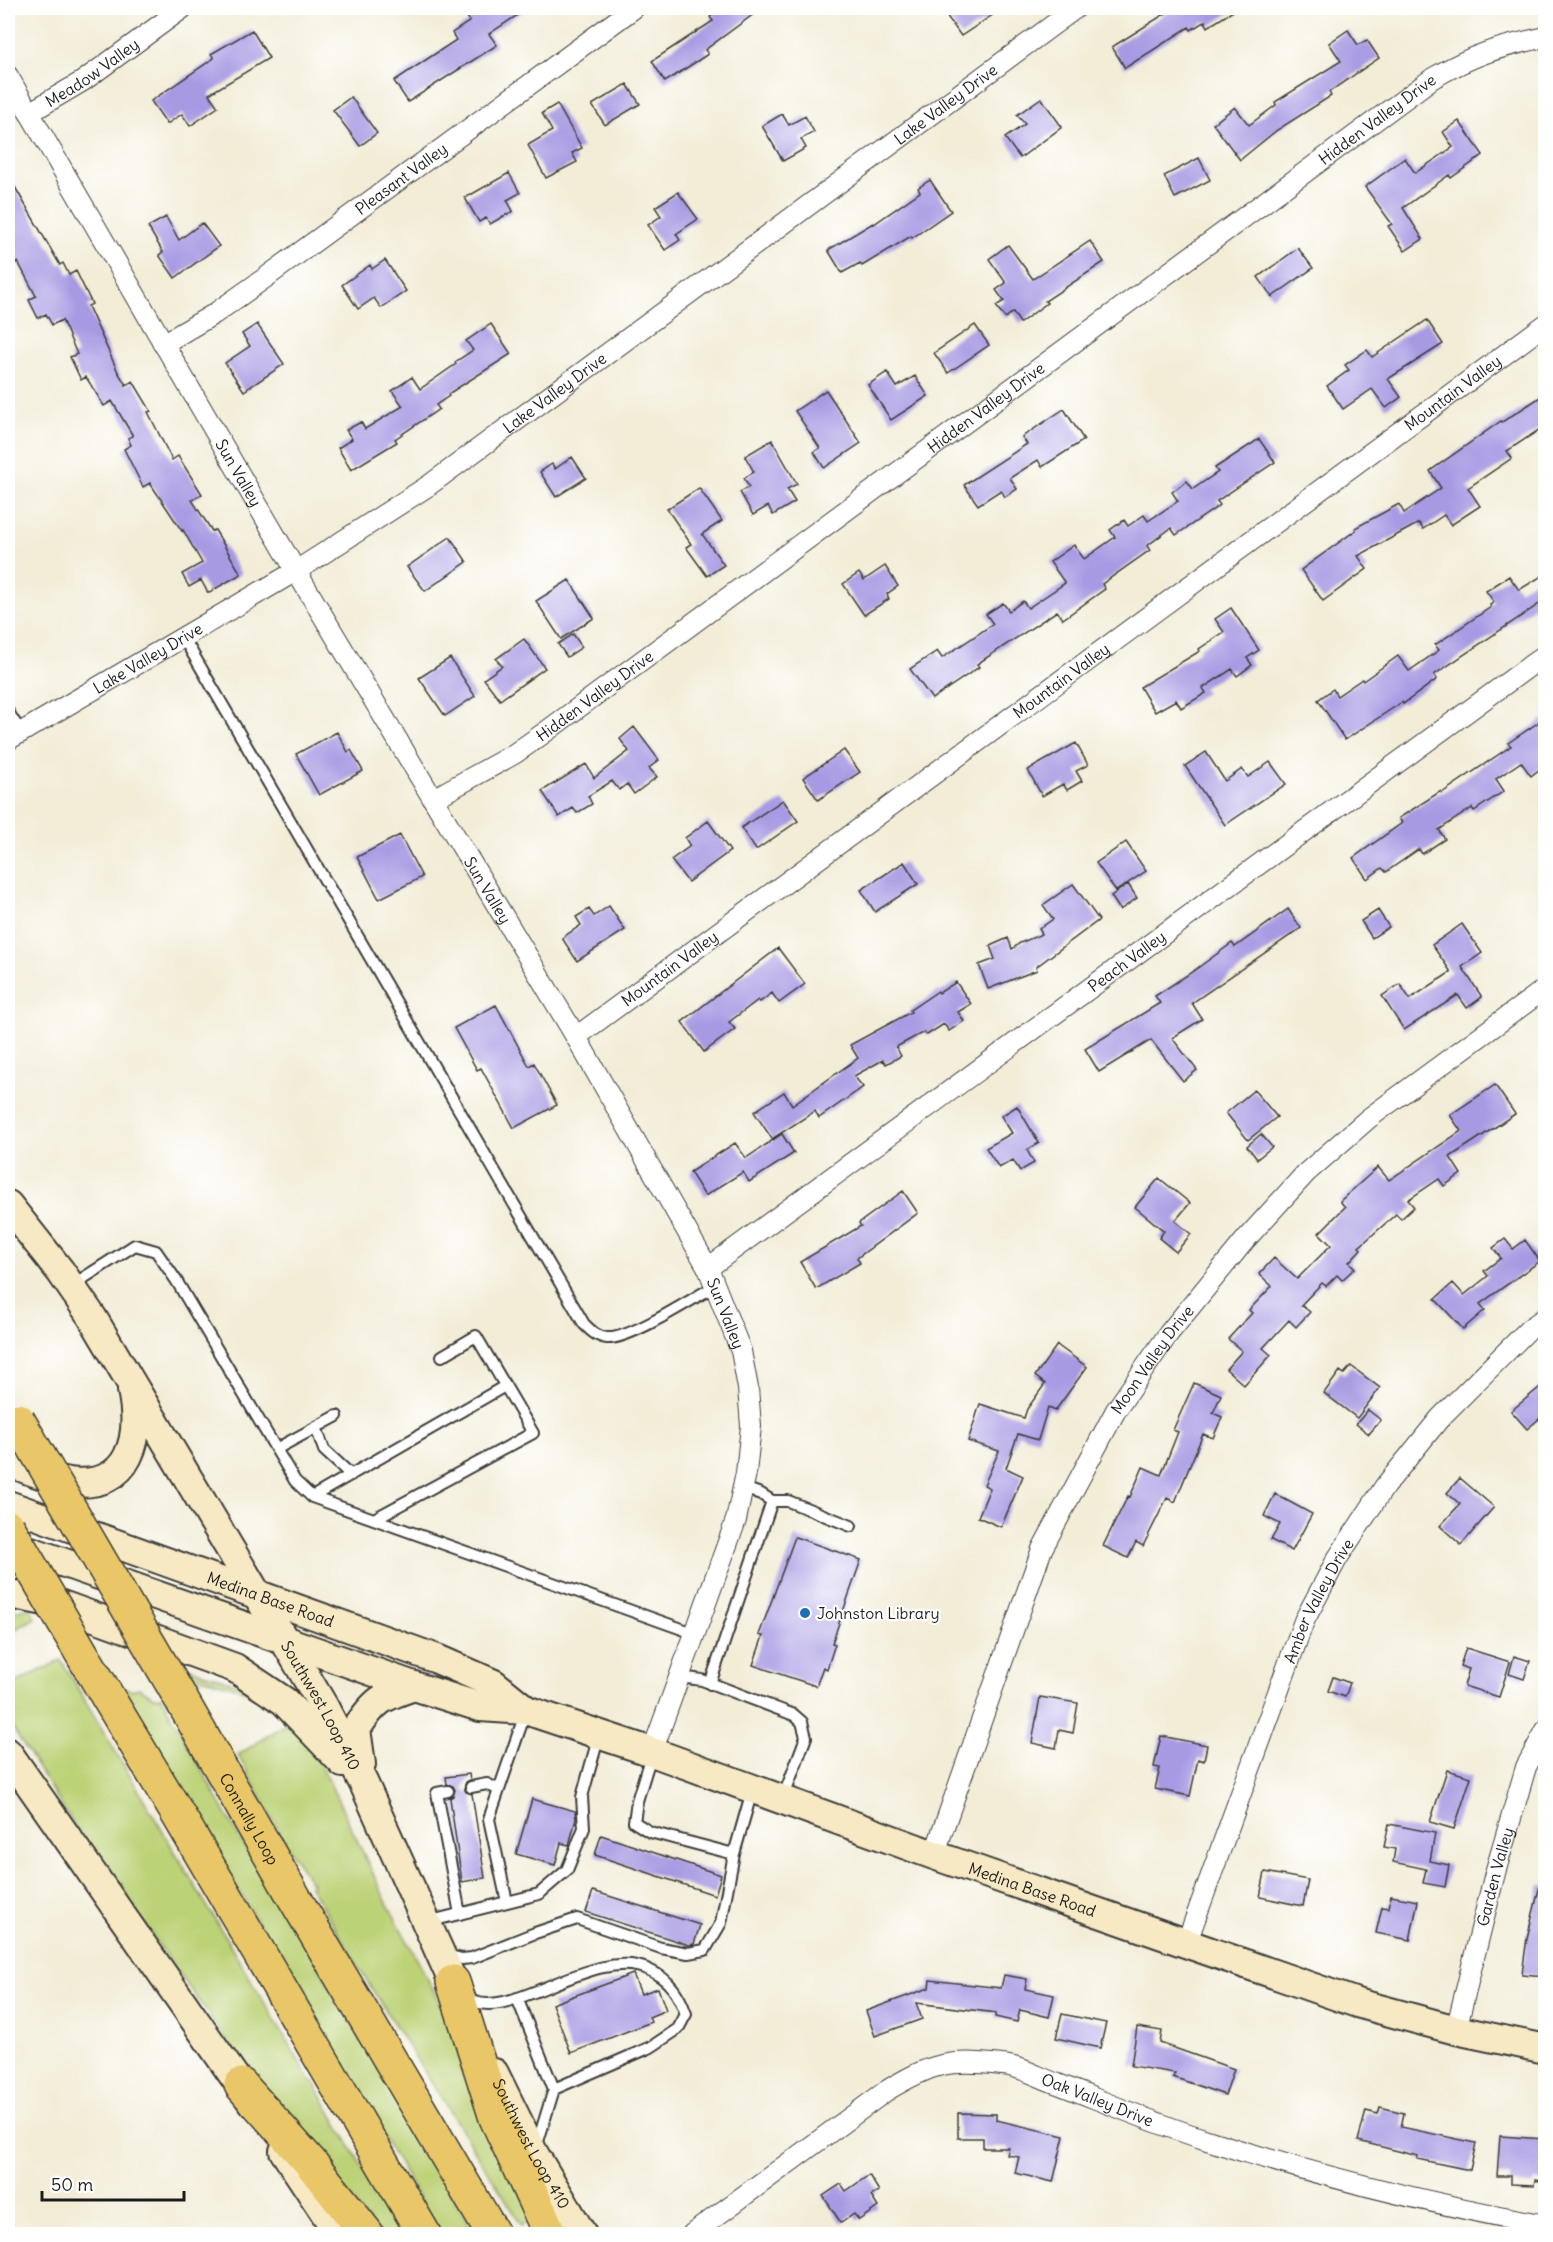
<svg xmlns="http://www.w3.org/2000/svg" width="1553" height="2242" font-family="Delius,sans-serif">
<rect width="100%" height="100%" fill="#fff"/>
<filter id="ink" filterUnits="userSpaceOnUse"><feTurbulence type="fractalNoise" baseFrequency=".0167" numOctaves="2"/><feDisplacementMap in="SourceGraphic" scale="12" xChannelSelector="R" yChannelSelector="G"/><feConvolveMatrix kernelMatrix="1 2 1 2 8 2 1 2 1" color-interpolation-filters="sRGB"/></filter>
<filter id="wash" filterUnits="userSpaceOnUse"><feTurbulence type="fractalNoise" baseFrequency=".008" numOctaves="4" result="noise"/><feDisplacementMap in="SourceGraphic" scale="24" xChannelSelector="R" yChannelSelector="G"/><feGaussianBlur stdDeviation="1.35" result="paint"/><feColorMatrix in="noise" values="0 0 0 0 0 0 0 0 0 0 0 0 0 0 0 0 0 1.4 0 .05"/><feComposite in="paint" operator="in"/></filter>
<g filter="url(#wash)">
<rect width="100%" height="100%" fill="#f3edd8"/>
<path fill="#bcd276" stroke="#6c7749" stroke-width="1.5" d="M29,1607L35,1618L14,1630L8,1638V1613Z
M61,1660L312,2083H314L401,2234H378L253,2077L79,1833L8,1721V1687Z
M184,1666L254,1690L271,1700L297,1725L317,1756L385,1899L433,1989L533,2218L522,2225L365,1978L310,1886L312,1884L287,1846L238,1755L286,1724C261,1689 229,1686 190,1674Z
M119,1686L131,1690L139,1688L154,1697H161L262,1878H267L476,2234H440Z"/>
<g id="blocks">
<path fill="#a79ae3" d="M474,8H528L489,34L497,45L408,102L394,81L456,40L452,33L470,21L465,14Z
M722,8H762L705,50L708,54L665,82L652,61L713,21L710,17Z
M957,8H1003L961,36L946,15Z
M1174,8H1238L1208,27L1205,21L1191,30L1189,27L1125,68L1112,47Z
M252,30L269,58L209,94L218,107L190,126L182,114L167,124L151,101L214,58L211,54Z
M1348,30L1358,45L1367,40L1379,58L1329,92L1331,96L1277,130L1240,160L1213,124L1235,107L1249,125L1276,105L1275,102L1341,61L1329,43Z
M627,84L640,104L605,125L592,105Z
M351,97L377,133L360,146L333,110Z
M1041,98L1062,127L1020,158L1005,138L1025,124L1017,115Z
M557,104L582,148L572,153L577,162L546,178L528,145L552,131L542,113Z
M782,114L789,125L805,116L814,132L801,139L806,148L783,161L762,126Z
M1459,121L1483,155L1451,178L1449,175L1403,208L1423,239L1405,251L1388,226L1392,224L1365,187L1405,158L1415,173L1453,147L1443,132Z
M1199,158L1210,180L1175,198L1164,176Z
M509,173L520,193L507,200L513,211L490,224L486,218L479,222L465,198Z
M8,175L60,265L63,263L69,275L76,271L92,304L88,306L118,372L126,385L133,381L151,411L148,412L172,460L178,456L202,494L192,500L212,531L215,530L241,574L208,593L201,580L189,587L182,574L202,563L183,530L182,531L150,483L143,487L124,449L131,445L128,438L133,436L112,401L104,406L86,377L81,380L70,357L77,354L62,320L52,325L46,314L38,318L29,300L36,296L18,262L14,264L8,252Z
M930,180L951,211L912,238L911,236L862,266L860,263L842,273L828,250L873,223L874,224L920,192L918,188Z
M678,192L698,219L676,234L680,240L665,250L648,225L661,216L655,207Z
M166,217L179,240L202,223L219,246L175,278L159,255L163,252L148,227Z
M1090,241L1104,262L1045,301L1047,303L1020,323L1013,312L1005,318L996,306L1004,301L996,290L1006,283L989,259L1008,245L1033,279Z
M1298,248L1313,268L1272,297L1258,277Z
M385,260L406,291L381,308L374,298L358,309L342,285L370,265L372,269Z
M1427,320L1443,344L1388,379L1401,397L1386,408L1372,389L1343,409L1327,386L1349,370L1345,365L1367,350L1372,357Z
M257,324L284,364L244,391L225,363L250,346L242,334Z
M491,324L511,354L448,394L449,396L436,405L439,409L395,439L397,442L351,470L338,448L352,439L346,430L361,422L365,429L403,406L392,391L412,377L420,389L456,364L455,362L473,350L466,341Z
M975,325L989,345L948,373L934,353Z
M887,372L897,387L915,376L928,396L891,420L868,385Z
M826,390L861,443L824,468L814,452L820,448L795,411Z
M1545,394V426L1507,451L1512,458L1468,488L1480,506L1451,525L1444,515L1423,529L1419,523L1358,556L1367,569L1323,601L1301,570L1356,530L1355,528L1399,504L1404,513L1441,488L1430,471L1501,421L1502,422Z
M1064,409L1084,440L1042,467L1038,460L1010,478L1017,489L1005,497L1001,490L978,505L964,485L1027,444L1022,437Z
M1259,439L1275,462L1217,501L1220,505L1176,535L1171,528L1147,546L1150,550L1102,584L1105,589L1063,619L1057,611L977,664L979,667L932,699L910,669L937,651L942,658L993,624L986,614L1003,603L1009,611L1023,601L1028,608L1065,583L1050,562L1074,545L1084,559L1115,537L1110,530L1124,520L1128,526L1144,515L1148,521L1178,501L1172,492L1187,481L1193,489L1218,472L1215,468Z
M772,440L797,484L787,489L795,502L773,515L768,506L753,515L740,492L749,487L744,478L754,472L745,456Z
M572,457L586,478L556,497L540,472L552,464L555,469Z
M699,488L722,521L702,534L724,565L707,576L686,547L691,544L667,509Z
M450,537L467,562L425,591L407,567Z
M885,566L898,586L887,594L889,599L864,615L843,584L859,573L864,580Z
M1545,574V600L1434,675L1437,679L1403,704L1402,702L1345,740L1318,700L1333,689L1337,696L1362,679L1363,681L1398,656L1409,671L1439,650L1435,645L1491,607L1490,605L1494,602L1486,591L1509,576L1519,590Z
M569,580L594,618L561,639L536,601Z
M1231,608L1259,650L1247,658L1252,665L1237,676L1232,669L1203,688L1206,693L1181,708L1176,700L1155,712L1140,687L1200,651L1199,649L1224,632L1215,619Z
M573,634L582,647L567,657L558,644Z
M524,639L545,668L500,700L484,679L502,666L496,659Z
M450,658L475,696L445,716L419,678Z
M1545,718V765L1531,776L1521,762L1496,779L1504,791L1474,811L1472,808L1439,830L1445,839L1422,854L1419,849L1386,872L1382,868L1367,879L1353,858L1402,823L1399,818L1441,791L1442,793L1511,746L1508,743Z
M634,727L659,760L649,768L657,777L634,794L627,784L619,790L612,781L588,796L592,804L577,813L573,808L559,817L542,791L586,764L594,778L629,751L620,739Z
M337,732L348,752L351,750L363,771L319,795L296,754Z
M1076,743L1088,765L1076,771L1082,781L1067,790L1063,784L1042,796L1028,770Z
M844,750L860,772L818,800L803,778Z
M1206,752L1225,781L1242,769L1248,777L1270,762L1286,784L1225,825L1185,766Z
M783,800L798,821L756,850L741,828Z
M708,821L730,851L688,882L671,860L690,846L685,838Z
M400,835L422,877L379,899L357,857Z
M1126,842L1146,871L1116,891L1096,863Z
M904,862L918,884L875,912L861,890Z
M1073,884L1099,920L1036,967L1037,970L988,989L979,965L995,959L990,946L1008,938L1012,949L1020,943L1042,934L1039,929L1053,919L1043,905Z
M1128,884L1137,898L1120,910L1111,896Z
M609,906L625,930L577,961L562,938L581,925L576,917L589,909L594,916Z
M1288,909L1301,928L1192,1003L1202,1019L1172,1038L1197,1070L1183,1081L1151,1040L1099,1072L1085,1049L1160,1003L1155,996L1192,972L1232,943L1235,947Z
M1378,910L1389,927L1372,938L1361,921Z
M1462,924L1482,953L1462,967L1482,997L1467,1008L1458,995L1404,1030L1382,996L1400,984L1410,999L1451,972L1432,945Z
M778,948L805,984L779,1003L772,993L760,1002L758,1000L729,1022L735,1029L704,1052L682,1022Z
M956,982L971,1004L958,1012L964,1021L949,1031L944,1024L927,1035L924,1032L896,1047L901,1056L886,1064L883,1060L854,1076L863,1087L819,1118L815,1111L772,1139L754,1112L784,1092L792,1105L858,1058L850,1045L911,1012L910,1010L938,991L939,993Z
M496,1005L529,1066L534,1063L557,1105L514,1128L481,1068L477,1070L454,1028Z
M1495,1085L1515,1114L1450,1157L1461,1174L1444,1186L1439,1179L1408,1200L1414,1207L1401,1219L1396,1214L1359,1247L1361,1249L1349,1262L1355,1268L1342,1280L1337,1275L1326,1286L1322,1283L1301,1305L1310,1312L1296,1327L1289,1320L1263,1348L1271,1355L1244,1385L1226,1369L1242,1351L1228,1339L1252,1313L1249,1310L1272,1286L1259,1274L1274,1258L1297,1279L1331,1245L1319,1233L1345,1207L1340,1201L1378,1167L1389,1180L1461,1131L1450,1115Z
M1254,1090L1277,1117L1248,1140L1226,1113Z
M1017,1106L1039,1143L1027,1150L1034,1163L1020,1171L1013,1160L999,1168L986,1148L1012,1133L1001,1116Z
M782,1134L794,1153L749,1182L743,1172L705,1196L690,1172L735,1143L746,1158Z
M1261,1134L1272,1147L1257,1159L1247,1146Z
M1159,1178L1190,1203L1175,1221L1191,1234L1176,1252L1159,1238L1164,1231L1135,1207Z
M903,1191L918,1213L857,1258L860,1263L816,1289L800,1262L861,1226L859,1223Z
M1505,1239L1513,1249L1525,1240L1540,1261L1480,1304L1485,1310L1463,1329L1435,1299L1453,1283L1464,1295L1488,1276L1484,1271L1501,1258L1493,1248Z
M1057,1345L1087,1367L1055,1411L1048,1407L1038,1440L1018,1434L1006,1468L1023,1476L1001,1527L978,1517L990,1488L984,1485L999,1451L968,1441L980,1404L1024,1418L1027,1409L1045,1384L1035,1376Z
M1351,1366L1380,1388L1357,1418L1324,1393L1340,1371L1344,1374Z
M1194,1383L1221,1395L1213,1413L1222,1417L1213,1438L1203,1434L1175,1502L1167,1498L1143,1546L1136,1542L1128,1558L1103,1546L1128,1496L1130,1497L1143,1467L1161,1475L1178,1432L1173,1430Z
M1545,1383V1414L1527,1429L1511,1411Z
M1368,1410L1381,1420L1369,1434L1356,1424Z
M1460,1478L1494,1507L1461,1545L1440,1526L1460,1504L1447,1493Z
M1275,1494L1312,1514L1292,1551L1271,1540L1280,1524L1264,1516Z
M795,1537L861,1560L832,1643L835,1644L827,1669L823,1667L816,1686L753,1665L763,1636L759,1635Z
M1466,1648L1510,1662L1499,1697L1464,1686L1469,1669L1460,1666Z
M1514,1656L1530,1661L1524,1679L1509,1674Z
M1333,1677L1350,1683L1345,1697L1328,1691Z
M1040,1697L1078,1703L1073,1733L1059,1730L1056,1748L1032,1743Z
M1161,1736L1207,1745L1204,1761L1198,1759L1190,1796L1155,1789L1160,1768L1154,1767Z
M1447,1770L1471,1777L1454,1829L1430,1822Z
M469,1774L470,1780L466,1782L464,1788L466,1792L472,1794L485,1878L462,1882L450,1798L453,1796L455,1790L453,1786L447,1784L446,1777Z
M532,1799L575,1811L576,1819L569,1845L561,1843L555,1865L516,1854Z
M1389,1824L1435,1833L1430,1861L1449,1865L1445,1887L1423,1883L1426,1869L1393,1862L1395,1849L1384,1847Z
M601,1835L721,1875L715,1895L595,1855Z
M1265,1872L1308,1880L1303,1906L1260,1897Z
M1540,1885L1545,1886V1976L1522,1974L1527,1938Z
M593,1891L700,1925L694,1944L689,1945L586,1912Z
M1391,1896L1418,1901L1410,1940L1376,1933L1382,1907L1389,1908Z
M633,1974L641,1994L658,1988L666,2010L649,2017L651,2022L571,2053L552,2004Z
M1004,1975L1027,1979L1025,1989L1054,1995L1049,2017L1020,2010L1017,2022L995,2017L996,2013L916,2003L922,2019L875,2036L866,2011L929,1988L930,1980L1001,1988Z
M1062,2014L1106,2023L1100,2048L1056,2038Z
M1137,2027L1162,2031L1160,2043L1234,2069L1225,2095L1173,2077L1175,2073L1131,2066Z
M1380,2107L1404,2113L1401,2127L1476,2143L1470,2170L1417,2159L1418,2156L1358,2141L1366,2111L1378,2114Z
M958,2113L996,2114V2120L1064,2136L1053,2182L1015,2173L1019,2157L1007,2155L1009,2148H983V2138H958Z
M1500,2136L1545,2139V2182L1535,2180L1534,2185L1510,2184V2176H1497Z
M869,2175L879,2191L871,2196L878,2207L859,2220L854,2214L841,2223L823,2196L841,2184L846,2191Z"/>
</g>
</g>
<g filter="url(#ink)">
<use href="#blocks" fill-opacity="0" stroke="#3c3b38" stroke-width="1.5"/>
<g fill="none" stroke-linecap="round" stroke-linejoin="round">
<g stroke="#3c3b38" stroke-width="14">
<path id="lane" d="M183,637L584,1324C591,1331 597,1337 607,1338C629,1340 694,1298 715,1286
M8,712L21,732
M71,1286L135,1245L156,1251L176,1280L295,1481L312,1497L696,1634
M316,1427L324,1450L351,1475
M276,1449L337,1416
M743,1488L761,1494L772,1501H788L851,1526
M312,1497L505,1386
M374,1519L533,1433L476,1336L442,1356
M680,1677L702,1680L794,1715L802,1722L806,1737L783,1798
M710,1684L772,1501
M652,1752L637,1801L634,1822L650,1832L734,1854
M471,1787L487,1784L499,1790
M448,1791L437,1793L460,1914
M507,1902L489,1819L526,1711
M427,1922L539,1894L567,1870L584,1828L582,1797L599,1735
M446,1955L462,1959L472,1958L535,1933L577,1919L661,1948L688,1953L705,1950L721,1923L734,1854L752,1791
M464,1996C504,2030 592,1943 649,1970C669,1979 679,1994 686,2014L678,2029L651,2047L554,2089
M517,1998L554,2089L536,2148"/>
</g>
<g stroke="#3c3b38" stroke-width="22">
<g id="street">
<path id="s1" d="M8,76L296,571L576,1037L708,1268L741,1351L748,1388L751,1426L746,1473L736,1520L652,1752"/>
<path id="s2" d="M29,113L83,81L183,8"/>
<path id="s3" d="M163,344L214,314L265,278L634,8"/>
<path id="s4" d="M8,740L296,571L428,486L1076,8"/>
<path id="s5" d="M433,799L514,754L544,733L1433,78C1474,54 1499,47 1546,37"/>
<path id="s6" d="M576,1037L1546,324"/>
<path id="s7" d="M708,1268L1546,654"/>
<path id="s8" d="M934,1855L1042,1549L1116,1410L1169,1333L1246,1239L1306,1173L1369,1118L1546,988"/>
<path id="s9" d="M1186,1944L1304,1621L1337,1559L1385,1486L1440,1418L1529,1329L1546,1317"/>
<path id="s10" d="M1456,2030L1495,1873L1526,1767L1546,1730"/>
<path id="s11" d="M692,2234L886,2091C932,2063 948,2059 1002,2065C1020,2066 1040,2078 1058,2084C1107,2103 1156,2124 1207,2140C1318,2176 1431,2204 1546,2225"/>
</g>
</g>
<g stroke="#3c3b38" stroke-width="32">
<g id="secondary">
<path id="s12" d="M8,1205L61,1272L92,1317L324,1707L364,1784L463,2004"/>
<path d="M8,1462C27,1469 49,1479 70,1482C131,1490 142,1437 132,1390"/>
<path id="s13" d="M8,1505L437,1659L494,1684L526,1710"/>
<path id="s14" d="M8,1543L414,1686L480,1707L526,1710L652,1752L934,1855L1357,2003L1456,2030L1546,2049"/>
<path d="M8,1597L15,1595L59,1604L235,1668L284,1701L343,1763"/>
<path d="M8,1753L252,2102"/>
<path d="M361,1764L356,1729C375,1700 381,1697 414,1686"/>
<path id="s15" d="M494,2073L534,2154L582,2234"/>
<path d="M284,2151L339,2234"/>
</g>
</g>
<g stroke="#3c3b38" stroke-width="36">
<g id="highway">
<path d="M85,1659L176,1811L424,2234"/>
<path id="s16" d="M177,1692L294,1897L493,2234"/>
<path d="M453,1982L496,2118L550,2234"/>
<path d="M241,2085L310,2162L367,2234"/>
</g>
</g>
<use href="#lane" stroke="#fff" stroke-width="10"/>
<use href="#street" stroke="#fff" stroke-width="20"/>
<use href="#secondary" stroke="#f6e9c3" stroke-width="28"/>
<use href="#highway" stroke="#e9c769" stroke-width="33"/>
<g stroke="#3c3b38" stroke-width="36" stroke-linecap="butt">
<path id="highway-bridge" d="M18,1420L177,1692
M8,1527L85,1659"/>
</g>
<use href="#highway-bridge" stroke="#e9c769" stroke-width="33"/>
</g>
</g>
<circle fill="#1f6fb2" stroke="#fff" stroke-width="2" cx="805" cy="1613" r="6"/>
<g text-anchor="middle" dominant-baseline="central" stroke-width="4.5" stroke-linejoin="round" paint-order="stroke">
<g font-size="16" fill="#1c1c1c" stroke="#fff">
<text stroke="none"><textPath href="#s2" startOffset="75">Meadow Valley</textPath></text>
<text stroke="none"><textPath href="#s4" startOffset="1134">Lake Valley Drive</textPath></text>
<text stroke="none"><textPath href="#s5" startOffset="1164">Hidden Valley Drive</textPath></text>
<text stroke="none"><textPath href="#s3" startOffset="290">Pleasant Valley</textPath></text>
<text stroke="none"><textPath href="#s4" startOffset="648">Lake Valley Drive</textPath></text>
<text stroke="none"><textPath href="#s6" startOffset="1088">Mountain Valley</textPath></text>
<text stroke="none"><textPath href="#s5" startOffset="678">Hidden Valley Drive</textPath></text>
<text stroke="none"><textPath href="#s1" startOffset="459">Sun Valley</textPath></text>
<text stroke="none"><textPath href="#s4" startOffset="162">Lake Valley Drive</textPath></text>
<text stroke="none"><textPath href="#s6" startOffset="602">Mountain Valley</textPath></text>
<text stroke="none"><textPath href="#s5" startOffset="192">Hidden Valley Drive</textPath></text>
<text stroke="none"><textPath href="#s1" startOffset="945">Sun Valley</textPath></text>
<text stroke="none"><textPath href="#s7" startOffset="519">Peach Valley</textPath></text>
<text stroke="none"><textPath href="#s6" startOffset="116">Mountain Valley</textPath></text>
<text stroke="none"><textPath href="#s1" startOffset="1431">Sun Valley</textPath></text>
<text stroke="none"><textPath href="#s8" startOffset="544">Moon Valley Drive</textPath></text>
<text stroke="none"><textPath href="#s13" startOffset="279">Medina Base Road</textPath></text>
<text stroke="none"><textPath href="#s9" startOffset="368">Amber Valley Drive</textPath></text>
<text stroke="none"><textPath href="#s12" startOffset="591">Southwest Loop 410</textPath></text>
<text stroke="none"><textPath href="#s16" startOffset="146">Connally Loop</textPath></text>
<text stroke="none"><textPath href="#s10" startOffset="158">Garden Valley</textPath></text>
<text stroke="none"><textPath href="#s14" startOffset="1083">Medina Base Road</textPath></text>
<text stroke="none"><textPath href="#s11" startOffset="465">Oak Valley Drive</textPath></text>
<text stroke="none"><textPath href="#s15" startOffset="80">Southwest Loop 410</textPath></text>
</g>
<g font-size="16" fill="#1c1c1c" stroke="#fff" text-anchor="start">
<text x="817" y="1613">Johnston Library</text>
</g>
</g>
<rect width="1553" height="2242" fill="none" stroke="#fff" stroke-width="30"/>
<path d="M42 2191v9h142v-9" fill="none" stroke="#1c1c1c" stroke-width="3"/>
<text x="51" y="2191" font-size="18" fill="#1c1c1c" stroke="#ffffff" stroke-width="4.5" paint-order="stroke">50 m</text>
</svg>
